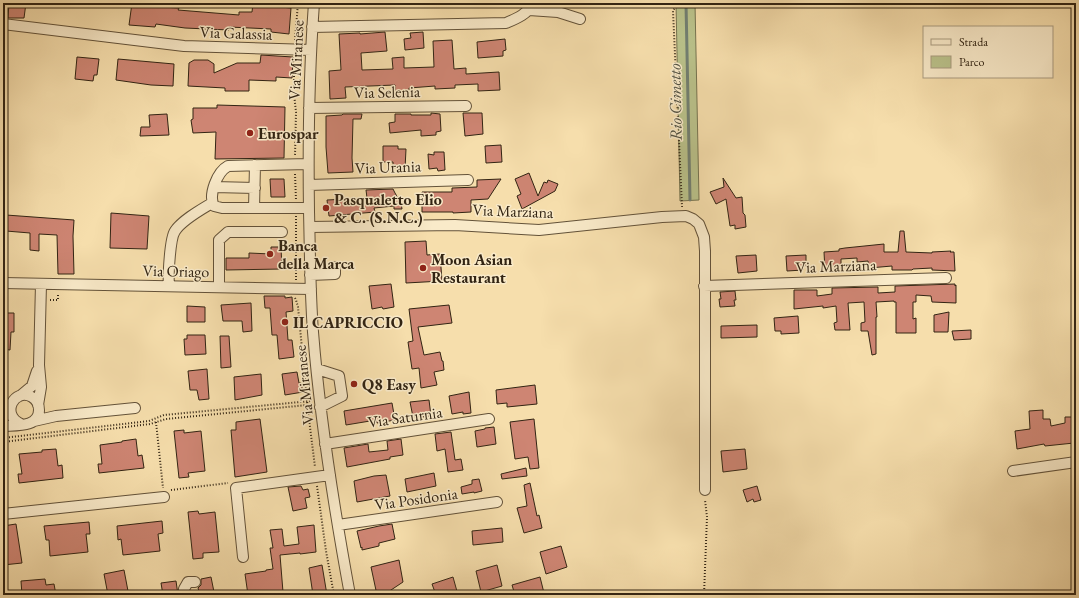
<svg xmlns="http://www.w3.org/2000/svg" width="1079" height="598" font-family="'EB Garamond',serif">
<rect width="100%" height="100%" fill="#f6deac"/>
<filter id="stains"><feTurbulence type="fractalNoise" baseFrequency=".005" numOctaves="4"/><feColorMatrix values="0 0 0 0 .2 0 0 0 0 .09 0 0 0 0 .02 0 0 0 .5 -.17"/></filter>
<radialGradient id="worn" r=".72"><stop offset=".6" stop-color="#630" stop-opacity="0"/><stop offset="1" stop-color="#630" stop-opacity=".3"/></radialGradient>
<path fill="#bac28b" stroke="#76734f" d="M676,3H695L699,200L680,201Z"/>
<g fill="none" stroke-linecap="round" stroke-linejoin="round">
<path stroke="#727f71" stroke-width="3" d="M686,3L690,200
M3,385H4"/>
</g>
<path fill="#ce8573" stroke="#322413" d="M9,3H26L24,18H8Z
M132,3L150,6L151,3H161V7L179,8L178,10L239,15V12H252L253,3H270V6L291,8L289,34L271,32V29L229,27V30L185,28L156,24L155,27L129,25Z
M385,32L387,51L361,53L362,70L393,69L392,58L404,57V68L434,67L433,41L452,40L454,69L466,68V74L499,72L500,90L478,91V84L455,85V88L435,89V86L409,88V97H395V85L345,87L346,98L330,99L329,71L341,70L339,34L360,33V34Z
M423,32L424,48L405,50L404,39L411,38L410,33Z
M505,39L506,50L503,51V56L478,58L477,42Z
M261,55L293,57L292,78L276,77V81L249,80V91H225V88L188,86L189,63L194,60H208L214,64V73L237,63H260Z
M77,57L99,59L97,75H94L93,81L75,79Z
M118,59L174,64L173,86L151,85L116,80Z
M217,105L285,107L284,158L215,159L216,132L193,133L191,120L193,119V108H217Z
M431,113L440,114L441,131L436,132V135L421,136V130L390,133L389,123L395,122V114H411V115H431Z
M463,113H482L483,134L465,136Z
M167,114L169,135L140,136L141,127H150L149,115Z
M343,114H362L361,119H353L352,158L353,172L328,173L326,147V116L342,115Z
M501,145L502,162L486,163L485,146Z
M383,146H398V149H406L405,169L393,168V162H383Z
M434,152H444L445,170L438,171L437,168L429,169L428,154L434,155Z
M529,173L538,196L544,182L547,183L548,180L558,184L555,191L522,209L517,196L521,194L515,179Z
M723,178L736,198L742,197L743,213L745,215L746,227L735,229V225L730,226L726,199L716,204L710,192L724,187Z
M270,179H284L285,197H271Z
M501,179L488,199L471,200V212L453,213V212H422V192H452V188L477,187V180Z
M393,189L395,193L398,198L400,197L402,209H394V206L374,208L375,212L329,216L327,200L367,198L366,190Z
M111,213L149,216L147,249L110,248Z
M6,215L74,220L73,236L74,274H58L57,235L39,234V251L30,250V233L6,231Z
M900,231H904L906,252L932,253V252L951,251L950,252H954L955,271L932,270V268L913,269L912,270H892V266L869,268L868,261L857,262V258L841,259V269L825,270L824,252L839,251V249L845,248L884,244V252H898Z
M426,241L427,255L440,254L442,281L406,283L405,242Z
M271,247H281L282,269L226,270V258H249V253L271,254Z
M756,255L757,271L738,273L736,256Z
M806,255V266H803V270L787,271L786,256Z
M391,284L394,307L383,309L382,307L372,309L369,286Z
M955,284V286L956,285V303L932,302L931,296L916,295V302H913V319L916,318V333H896V302H894V301L876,302L877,317H876V354L872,355L868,331H861V323L865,322L864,302L848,303L850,330H835L834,323L837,322L836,306L823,308V306L794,309V290H817V296L832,294V288L878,287V293L895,292V286Z
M735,291L736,300H734L735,306L720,307L719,299H721L720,292Z
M264,296H285V298L292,297L293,311L286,312L288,340H292L294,357L279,359L277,335H272L270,308H265Z
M251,303L252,331L243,332L242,321H223L221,305Z
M449,305L452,323L418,327L424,355L440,352L442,361H443L444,370L434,372L437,385L421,388L419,368L412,369L408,342L413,341L409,309Z
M187,306L205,307V322H187Z
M949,312L948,332H934V315Z
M3,313H14V332H11L10,350L3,349Z
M798,316L799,333L781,334V331H775L774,318Z
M757,325V337L721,338V326Z
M971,330V339L954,340L952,331Z
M187,335H205L206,354L185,355L184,339H187Z
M220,336H229L231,367L221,368Z
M207,369L209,399L199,400L197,390H190L188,371Z
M297,372L299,383H301L303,392L285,395L282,374Z
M261,374L262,395L235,400L234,377Z
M535,385L537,404L507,407V403L497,404L496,390Z
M469,392L471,413L463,414V412L452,414L449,396Z
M429,400L431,416L422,417V415L413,417L410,402Z
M392,403L395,420L377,423L376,420L346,425L344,411Z
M1043,410V419H1050L1051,426L1065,423V417H1074L1075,429L1073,430L1074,443L1045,446L1044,444L1017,449L1015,431L1030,429L1029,411Z
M260,419L267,472L235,477L231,430H236V422Z
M534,419L539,468L530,469L528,457L515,459L510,422Z
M494,427L496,444L477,447L475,431L485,429V428Z
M184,430V433L201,431L205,471L188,473L189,477L179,478L174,431Z
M451,432L455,460L461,459L463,470L448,472L445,449L437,451L435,434Z
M136,439L138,456L142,455L144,468L99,473L98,464H102L100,445L122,442V441Z
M401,439L403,455L390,457V459L347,467L344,448L368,444L369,452L388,450L387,441Z
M56,449L58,466L62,465L63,478L19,483L18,474H22L19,454L42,452V450Z
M745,449L747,469L723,472L721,451Z
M526,468L527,476L502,479L501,474Z
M434,473L436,486L407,492L405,479Z
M386,475L390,496L357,502L354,481L374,476Z
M479,479L482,491L474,493V492L462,494L461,487L472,484V480Z
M530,483L537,516L539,515L542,528L524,533L517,508L527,506L524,485Z
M301,486L303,490L308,489L310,497L305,498L307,508L293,511L288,487Z
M757,486L761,500L754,502L753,499L747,502L743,490Z
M198,511L199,514L215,512L219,552L203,553V558L193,559L188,512Z
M162,521L163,533L158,534L160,551L123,555L121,539L118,540L117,526Z
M89,522L90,534H86L88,552L50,556L49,540H46L44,526Z
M16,524L22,563L3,565V526Z
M392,524L395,539L379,543V546L362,550V547L361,548L357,531L379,526Z
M314,525L316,552L300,554V553L280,555L283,592L280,593L281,595H248L245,574L266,571V570L273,569L270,548H273L270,530L282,529L284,546L299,544L297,527Z
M502,528L503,542L473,545L472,531Z
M561,546L567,567L546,574L540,552Z
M399,560L403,582L388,592L377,595L371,567Z
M322,565L327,595H313L309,568Z
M497,565L502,586L481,592L476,571Z
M124,570L128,591L108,595L104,574Z
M211,577L214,592L200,595L198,588L201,585V579Z
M453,577L458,595H436L432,584Z
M540,577L544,593L538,595H515L512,585Z
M45,579L46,585L54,584L56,595H22L21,581Z
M176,581L178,595H163L161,583Z"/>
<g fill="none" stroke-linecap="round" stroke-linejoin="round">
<g stroke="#635239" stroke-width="12">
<path id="minor" d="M314,3C309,72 308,142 309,211C310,251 310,292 313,332C320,420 334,508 350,595
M529,10L558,12L580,19
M3,24L184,46L311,50
M312,27L506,23C518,18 527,14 534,3
M309,108L466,106
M308,164L228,166C217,172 208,195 214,206L222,208H309
M309,185L468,180
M214,187L255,188
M254,208L255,165
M310,227L455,225L539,230L662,217L686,216L693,219L699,224L704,237L705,251V490
M310,275L335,274V267
M3,283L311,289
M169,286C168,275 170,238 175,231C182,220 202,209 212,203
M704,286L946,278
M219,287V240L228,232H282
M317,369L339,376L342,396L320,407
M20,396L32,386L37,371
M38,405L41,387L39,365L41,284
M34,421L56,416L135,408
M3,426C15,425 39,428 39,410C39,405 37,400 32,397C14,387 0,415 21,424
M325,444L489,419
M1013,471L1076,462
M3,514L164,497
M338,525L497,502
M243,557L236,488L330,475
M185,595L184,589L188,582H195"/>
</g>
<path stroke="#322413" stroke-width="2" stroke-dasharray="1 2" stroke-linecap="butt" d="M676,3V5L673,11L682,207
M676,5L698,6V3
M295,40L298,3
M294,58V94L296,112L295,155
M295,174L296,200
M296,216V280
M295,298L296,300L298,307L308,411L315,467
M50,300H58V293
M156,422L163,488
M3,438L149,421L164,415L311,401
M3,442L150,424L166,419L307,405
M317,486L326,551L334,595
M171,490L228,483
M704,595L707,517L705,500"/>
<use href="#minor" stroke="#f9eac9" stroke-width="10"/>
</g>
<g fill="#8f2418" stroke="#f9eac9" stroke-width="1.5">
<circle cx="250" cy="133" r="4"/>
<circle cx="326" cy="208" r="4"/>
<circle cx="270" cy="254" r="4"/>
<circle cx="423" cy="268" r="4"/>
<circle cx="285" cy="322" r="4"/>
<circle cx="354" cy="384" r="4"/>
</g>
<g text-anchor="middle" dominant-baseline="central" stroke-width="3" stroke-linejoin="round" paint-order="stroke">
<g font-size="16" fill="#322413" stroke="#f9eac9">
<text transform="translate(236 33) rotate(2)">Via Galassia</text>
<text transform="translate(296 60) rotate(-87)">Via Miranese</text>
<text transform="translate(387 92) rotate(-1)">Via Selenia</text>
<text transform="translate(388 167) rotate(-2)">Via Urania</text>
<text transform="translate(513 211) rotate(2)">Via Marziana</text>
<text transform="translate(836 266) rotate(-2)">Via Marziana</text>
<text transform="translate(176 271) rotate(1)">Via Oriago</text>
<text transform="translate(304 385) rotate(-96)">Via Miranese</text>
<text transform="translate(405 417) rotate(-8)">Via Saturnia</text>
<text transform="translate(416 499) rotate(-8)">Via Posidonia</text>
</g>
<g font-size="16" font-weight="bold" fill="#322413" stroke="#f9eac9" text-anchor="start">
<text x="258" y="133">Eurospar</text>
<text x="334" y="199">Pasqualetto Elio<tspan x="334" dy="18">&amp; C. (S.N.C.)</tspan></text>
<text x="278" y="245">Banca<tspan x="278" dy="18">della Marca</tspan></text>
<text x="431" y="259">Moon Asian<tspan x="431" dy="18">Restaurant</tspan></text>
<text x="293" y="322">IL CAPRICCIO</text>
<text x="362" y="384">Q8 Easy</text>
</g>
<g font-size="17" font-style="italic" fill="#525142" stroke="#f9eac9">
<text transform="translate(675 102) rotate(-91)">Rio Cimetto</text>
</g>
</g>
<rect width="1079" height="598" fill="none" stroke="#f6deac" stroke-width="16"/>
<rect x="4" y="4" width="1071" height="590" fill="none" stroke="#322413" stroke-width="2"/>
<rect x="8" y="8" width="1063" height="582" fill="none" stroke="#322413"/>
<rect x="923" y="26" width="130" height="52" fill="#f9eac9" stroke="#a99b80"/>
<rect x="931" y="39" width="20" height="6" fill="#f9eac9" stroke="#a99b80"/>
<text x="959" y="46" font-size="12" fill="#322413">Strada</text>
<rect x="931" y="56" width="20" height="12" fill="#bac28b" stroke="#a99b80"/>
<text x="959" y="66" font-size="12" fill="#322413">Parco</text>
<rect width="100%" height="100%" filter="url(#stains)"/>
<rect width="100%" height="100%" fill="url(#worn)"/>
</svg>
